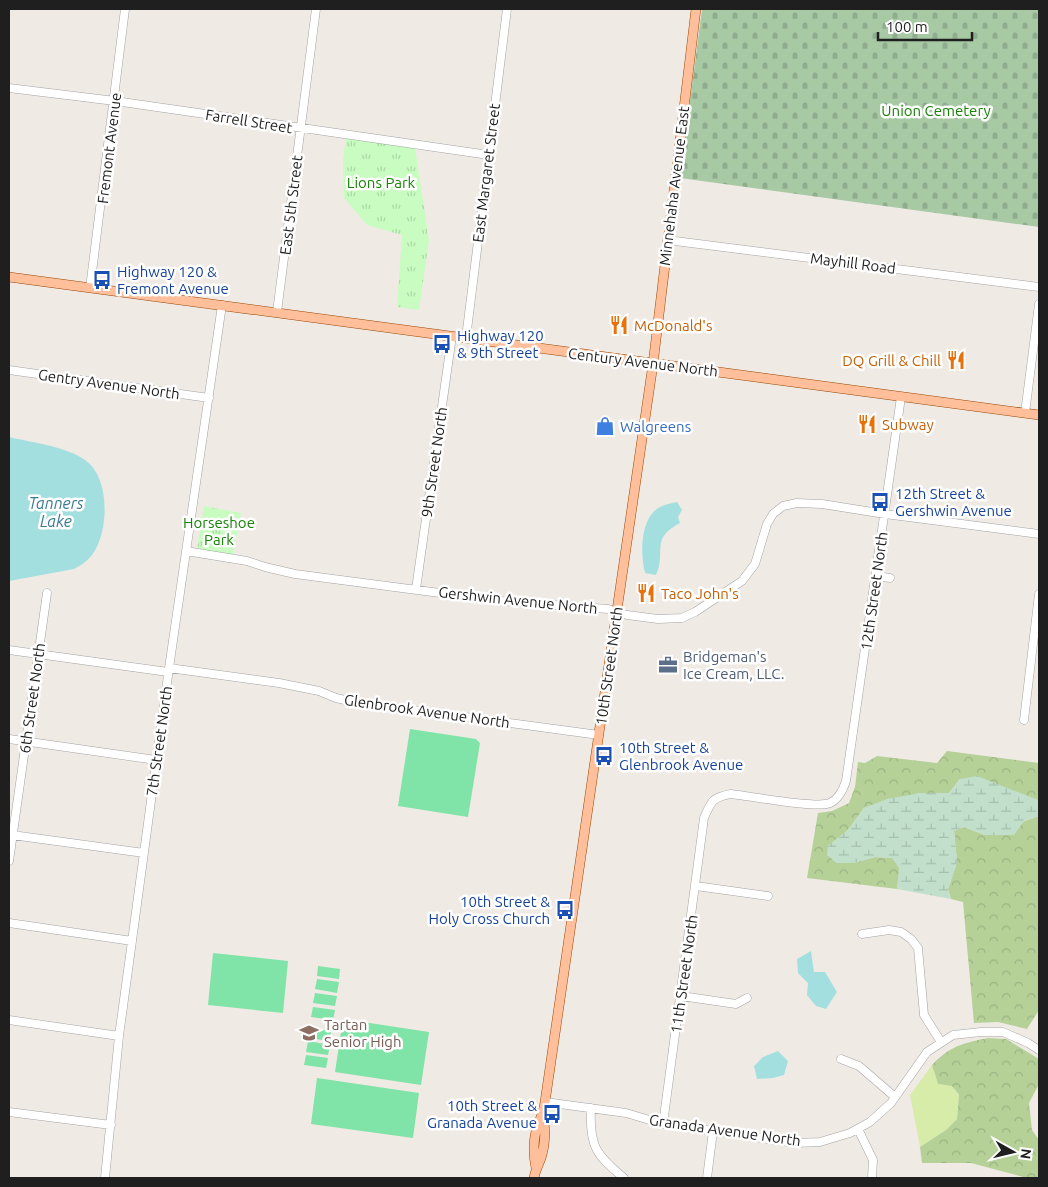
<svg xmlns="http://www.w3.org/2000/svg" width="1048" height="1187" font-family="Ubuntu,sans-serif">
<defs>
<pattern id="forest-crowns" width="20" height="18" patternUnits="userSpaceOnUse" patternTransform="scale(1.25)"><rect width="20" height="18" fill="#b5d198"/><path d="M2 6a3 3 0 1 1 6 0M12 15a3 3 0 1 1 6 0" fill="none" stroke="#9bb383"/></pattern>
<pattern id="wetland-marsh" width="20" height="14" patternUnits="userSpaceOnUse" patternTransform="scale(1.25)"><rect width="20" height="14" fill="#c1dfcb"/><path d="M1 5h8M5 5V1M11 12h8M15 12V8" fill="none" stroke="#a5bfae"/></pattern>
<pattern id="cemetery-stones" width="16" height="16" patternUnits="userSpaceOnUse" patternTransform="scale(1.25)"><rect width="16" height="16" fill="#a7caa5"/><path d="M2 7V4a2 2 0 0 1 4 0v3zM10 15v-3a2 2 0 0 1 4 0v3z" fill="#8fad8e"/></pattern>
<pattern id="park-tufts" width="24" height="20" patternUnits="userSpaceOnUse" patternTransform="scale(1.25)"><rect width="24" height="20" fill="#c8fcc0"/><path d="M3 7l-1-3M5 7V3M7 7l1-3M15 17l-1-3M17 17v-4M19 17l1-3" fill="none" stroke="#abd8a5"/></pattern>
</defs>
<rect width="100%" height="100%" fill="#f0eae5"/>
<path fill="#d8eca9" d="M932,1065L938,1084L952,1086L959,1096L957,1119L946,1130L920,1147L910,1095Z"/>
<path fill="url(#forest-crowns)" d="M947,751L1039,763V801L1020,794L960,779L949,793H920L864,808L848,830L828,846L853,863L875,857L893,858L900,868L897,889L807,878L818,813L832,811L849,803L855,787L858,762L865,763L877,756L937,763Z
M1039,816V1010L1027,1029L998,1022L974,1023L963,902L951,899L948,889L957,862L954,831L964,827L985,835Z
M988,1038L1006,1039L1039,1059V1084L1029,1103L1032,1130L1039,1140V1178H1027L971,1163H922L920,1147L946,1130L957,1119L959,1095L952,1086L938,1084L932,1065C950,1046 963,1043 988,1038Z"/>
<path fill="url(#wetland-marsh)" d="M977,776L1038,800L1039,816L1024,821L1014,835H985L964,827L954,831L957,862L948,889L951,899L897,889L899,868L892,858L875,857L853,863H836L827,855L828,846L848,830L864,808L887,799L920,793H949L960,779Z"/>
<path fill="url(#cemetery-stones)" d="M702,9H1039V227L680,178Z"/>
<path fill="url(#park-tufts)" d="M346,138L415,148L429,240L419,310L397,307L402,235L367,225L344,198L343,160Z
M204,506L241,513L233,555L197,549Z"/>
<path fill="#80e3a7" d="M410,729L476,739L480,743L468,817L398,806Z
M213,953L288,961L283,1013L208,1005Z
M318,966L340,969L339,979L317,976Z
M317,979L339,982L337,993L315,989Z
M315,993L337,996L335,1006L313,1003Z
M313,1007L335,1010L333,1020L311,1017Z
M343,1019L429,1032L421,1085L335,1072Z
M309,1028L331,1031L330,1041L308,1038Z
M308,1041L330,1045L328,1055L306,1052Z
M306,1055L328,1058L326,1068L304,1065Z
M317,1078L419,1093L413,1138L311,1124Z"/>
<path fill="#a4dfe0" d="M9,437C30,442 68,447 85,460C110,477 109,529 94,552C89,560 82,565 74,569L9,581Z
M677,502L682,510L678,517L680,523C649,539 667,552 656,575L645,573C640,554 640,515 662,506C667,504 672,503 677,502Z
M811,951L814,972H825L837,992L826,1009L816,1006L807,995L808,983L798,973L797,959Z
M778,1051L788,1061L784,1075L773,1078L757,1079L754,1066L763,1057Z"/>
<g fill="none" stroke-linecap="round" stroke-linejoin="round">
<g stroke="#a3a3a3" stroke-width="9">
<path id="minor" d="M9,88L115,101L489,155
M667,240L1039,287
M90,288L125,9
M277,312L316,9
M466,338L507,9
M9,370L209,398
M1025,413L1039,304
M186,551L247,561L265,567L295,574L501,601L608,609L627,615L658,619L682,618L695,612L742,581L755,564L767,524L773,514L783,506L797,503L822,504L885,514L1039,534
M876,576L890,578
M416,589L452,336
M9,650L168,672
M169,668L279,683L319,691L336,698L354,702L599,735
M1024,720L1039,594
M9,739L156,760
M12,835L144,853
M9,861L47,593
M696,886L768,896
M9,923L132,941
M862,934L889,930L901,932L911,939L918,948L924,1015L941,1042
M681,996L736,1004L747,998
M9,1020L119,1036
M841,1059L859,1066L895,1097
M545,1102L626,1113L663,1124L713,1131L796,1143L820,1142L850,1133L870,1122L891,1103L927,1052L953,1035L981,1032H1003L1028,1043L1039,1050
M591,1108C589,1146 596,1155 624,1178
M9,1112L111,1125
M663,1124L704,818C711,801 713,797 731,794C750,796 816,809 830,803C839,799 843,790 846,781L901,397
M858,1129L873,1160L872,1178
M105,1178L119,1036L132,941L169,668L222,305
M707,1178L713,1131"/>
</g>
<g stroke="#9a4600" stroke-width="10">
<path id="major" d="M9,277L1039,415
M536,1168C533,1155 533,1138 538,1125C541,1117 544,1111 545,1102L653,364L696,9
M534,1178C535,1171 538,1166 541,1158C545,1146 546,1129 543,1117"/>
</g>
<use href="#minor" stroke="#fff" stroke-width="8"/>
<use href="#major" stroke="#ffbf9b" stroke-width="9"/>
</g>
<defs>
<g id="bus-bare" transform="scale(1.5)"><path d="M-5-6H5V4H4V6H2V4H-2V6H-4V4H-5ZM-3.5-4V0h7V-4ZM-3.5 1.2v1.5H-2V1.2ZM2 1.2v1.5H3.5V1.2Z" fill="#1a4fb4" stroke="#fff" stroke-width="2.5" paint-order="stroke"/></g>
<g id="restaurant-bare" transform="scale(1.5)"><path d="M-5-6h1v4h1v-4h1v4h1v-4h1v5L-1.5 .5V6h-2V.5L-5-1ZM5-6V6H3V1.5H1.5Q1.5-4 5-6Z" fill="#e8710a" stroke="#fff" stroke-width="2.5" paint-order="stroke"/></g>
<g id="shop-bare" transform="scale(1.5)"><path d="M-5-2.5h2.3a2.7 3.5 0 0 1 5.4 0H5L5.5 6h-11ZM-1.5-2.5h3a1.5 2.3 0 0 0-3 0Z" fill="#3f7fe0" stroke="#fff" stroke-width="2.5" paint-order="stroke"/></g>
<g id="office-bare" transform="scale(1.5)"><path d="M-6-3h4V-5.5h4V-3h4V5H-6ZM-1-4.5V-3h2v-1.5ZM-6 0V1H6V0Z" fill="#5c6f8a" stroke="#fff" stroke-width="2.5" paint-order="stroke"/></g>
<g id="school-bare" transform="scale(1.5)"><path d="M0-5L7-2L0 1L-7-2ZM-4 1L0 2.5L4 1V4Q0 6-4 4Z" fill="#8d6e63" stroke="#fff" stroke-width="2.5" paint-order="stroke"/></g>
</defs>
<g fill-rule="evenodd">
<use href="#bus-bare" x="102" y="280"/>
<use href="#restaurant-bare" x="619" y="325"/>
<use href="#bus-bare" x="442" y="344"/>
<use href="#restaurant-bare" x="956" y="360"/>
<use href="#restaurant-bare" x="867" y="424"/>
<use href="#shop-bare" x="605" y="426"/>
<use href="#bus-bare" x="880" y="502"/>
<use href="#restaurant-bare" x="646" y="593"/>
<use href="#office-bare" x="668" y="665"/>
<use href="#bus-bare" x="604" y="756"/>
<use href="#bus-bare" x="565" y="910"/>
<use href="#school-bare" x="309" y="1033"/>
<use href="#bus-bare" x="552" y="1114"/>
</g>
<g text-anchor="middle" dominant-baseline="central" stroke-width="5" stroke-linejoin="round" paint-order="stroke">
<g font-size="15" fill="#178307" stroke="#fff">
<text x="936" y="110">Union Cemetery</text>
<text x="381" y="182">Lions Park</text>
<text x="219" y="522">Horseshoe<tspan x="219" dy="17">Park</tspan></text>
</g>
<g font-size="15" fill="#1f1f1f" stroke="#fff">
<text transform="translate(249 121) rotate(9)">Farrell Street</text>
<text transform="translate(109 148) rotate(-83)">Fremont Avenue</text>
<text transform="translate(486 173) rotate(-83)">East Margaret Street</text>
<text transform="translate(674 186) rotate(-83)">Minnehaha Avenue East</text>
<text transform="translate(291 205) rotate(-83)">East 5th Street</text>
<text transform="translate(853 263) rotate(7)">Mayhill Road</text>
<text transform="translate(643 362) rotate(7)">Century Avenue North</text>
<text transform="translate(109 384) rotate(8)">Gentry Avenue North</text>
<text transform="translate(434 462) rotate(-82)">9th Street North</text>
<text transform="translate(874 591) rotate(-82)">12th Street North</text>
<text transform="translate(518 600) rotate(6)">Gershwin Avenue North</text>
<text transform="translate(609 666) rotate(-82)">10th Street North</text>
<text transform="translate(32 698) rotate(-82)">6th Street North</text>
<text transform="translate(427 711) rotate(8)">Glenbrook Avenue North</text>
<text transform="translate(159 741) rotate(-82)">7th Street North</text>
<text transform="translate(684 974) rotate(-82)">11th Street North</text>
<text transform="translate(725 1130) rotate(8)">Granada Avenue North</text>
</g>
<g font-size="15" fill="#164399" stroke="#fff" text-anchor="start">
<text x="117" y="271">Highway 120 &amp;<tspan x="117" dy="17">Fremont Avenue</tspan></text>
<text x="457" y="335">Highway 120<tspan x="457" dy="17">&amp; 9th Street</tspan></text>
<text x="895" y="493">12th Street &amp;<tspan x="895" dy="17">Gershwin Avenue</tspan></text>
<text x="619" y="747">10th Street &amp;<tspan x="619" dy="17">Glenbrook Avenue</tspan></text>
<text x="550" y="901" text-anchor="end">10th Street &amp;<tspan x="550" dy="17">Holy Cross Church</tspan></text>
<text x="537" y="1105" text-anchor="end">10th Street &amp;<tspan x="537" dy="17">Granada Avenue</tspan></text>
</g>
<g font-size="15" fill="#c56008" stroke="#fff" text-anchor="start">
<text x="634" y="325">McDonald's</text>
<text x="941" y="360" text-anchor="end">DQ Grill &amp; Chill</text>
<text x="882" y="424">Subway</text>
<text x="661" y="593">Taco John's</text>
</g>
<g font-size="15" fill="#366cbe" stroke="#fff" text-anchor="start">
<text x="620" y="426">Walgreens</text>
</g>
<g font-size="15" fill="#4e5e75" stroke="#fff" text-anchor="start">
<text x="683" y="656">Bridgeman's<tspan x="683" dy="17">Ice Cream, LLC.</tspan></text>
</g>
<g font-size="15" fill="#785e54" stroke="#fff" text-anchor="start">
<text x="324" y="1024">Tartan<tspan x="324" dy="17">Senior High</tspan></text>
</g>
<g font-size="16" font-style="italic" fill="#3c7a93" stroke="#fff">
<text x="56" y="503">Tanners<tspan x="56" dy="18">Lake</tspan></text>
</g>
</g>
<rect width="1048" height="1187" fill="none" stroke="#1f1f1f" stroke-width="20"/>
<g transform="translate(1013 1152) rotate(98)" stroke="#ffffff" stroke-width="4" paint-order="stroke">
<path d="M0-4L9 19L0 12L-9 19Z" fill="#1f1f1f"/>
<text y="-8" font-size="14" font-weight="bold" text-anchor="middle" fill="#1f1f1f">N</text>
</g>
<path d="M878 32v8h94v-8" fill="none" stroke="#1f1f1f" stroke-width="2.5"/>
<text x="886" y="32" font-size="15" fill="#1f1f1f" stroke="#ffffff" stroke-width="4" paint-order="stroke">100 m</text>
</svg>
